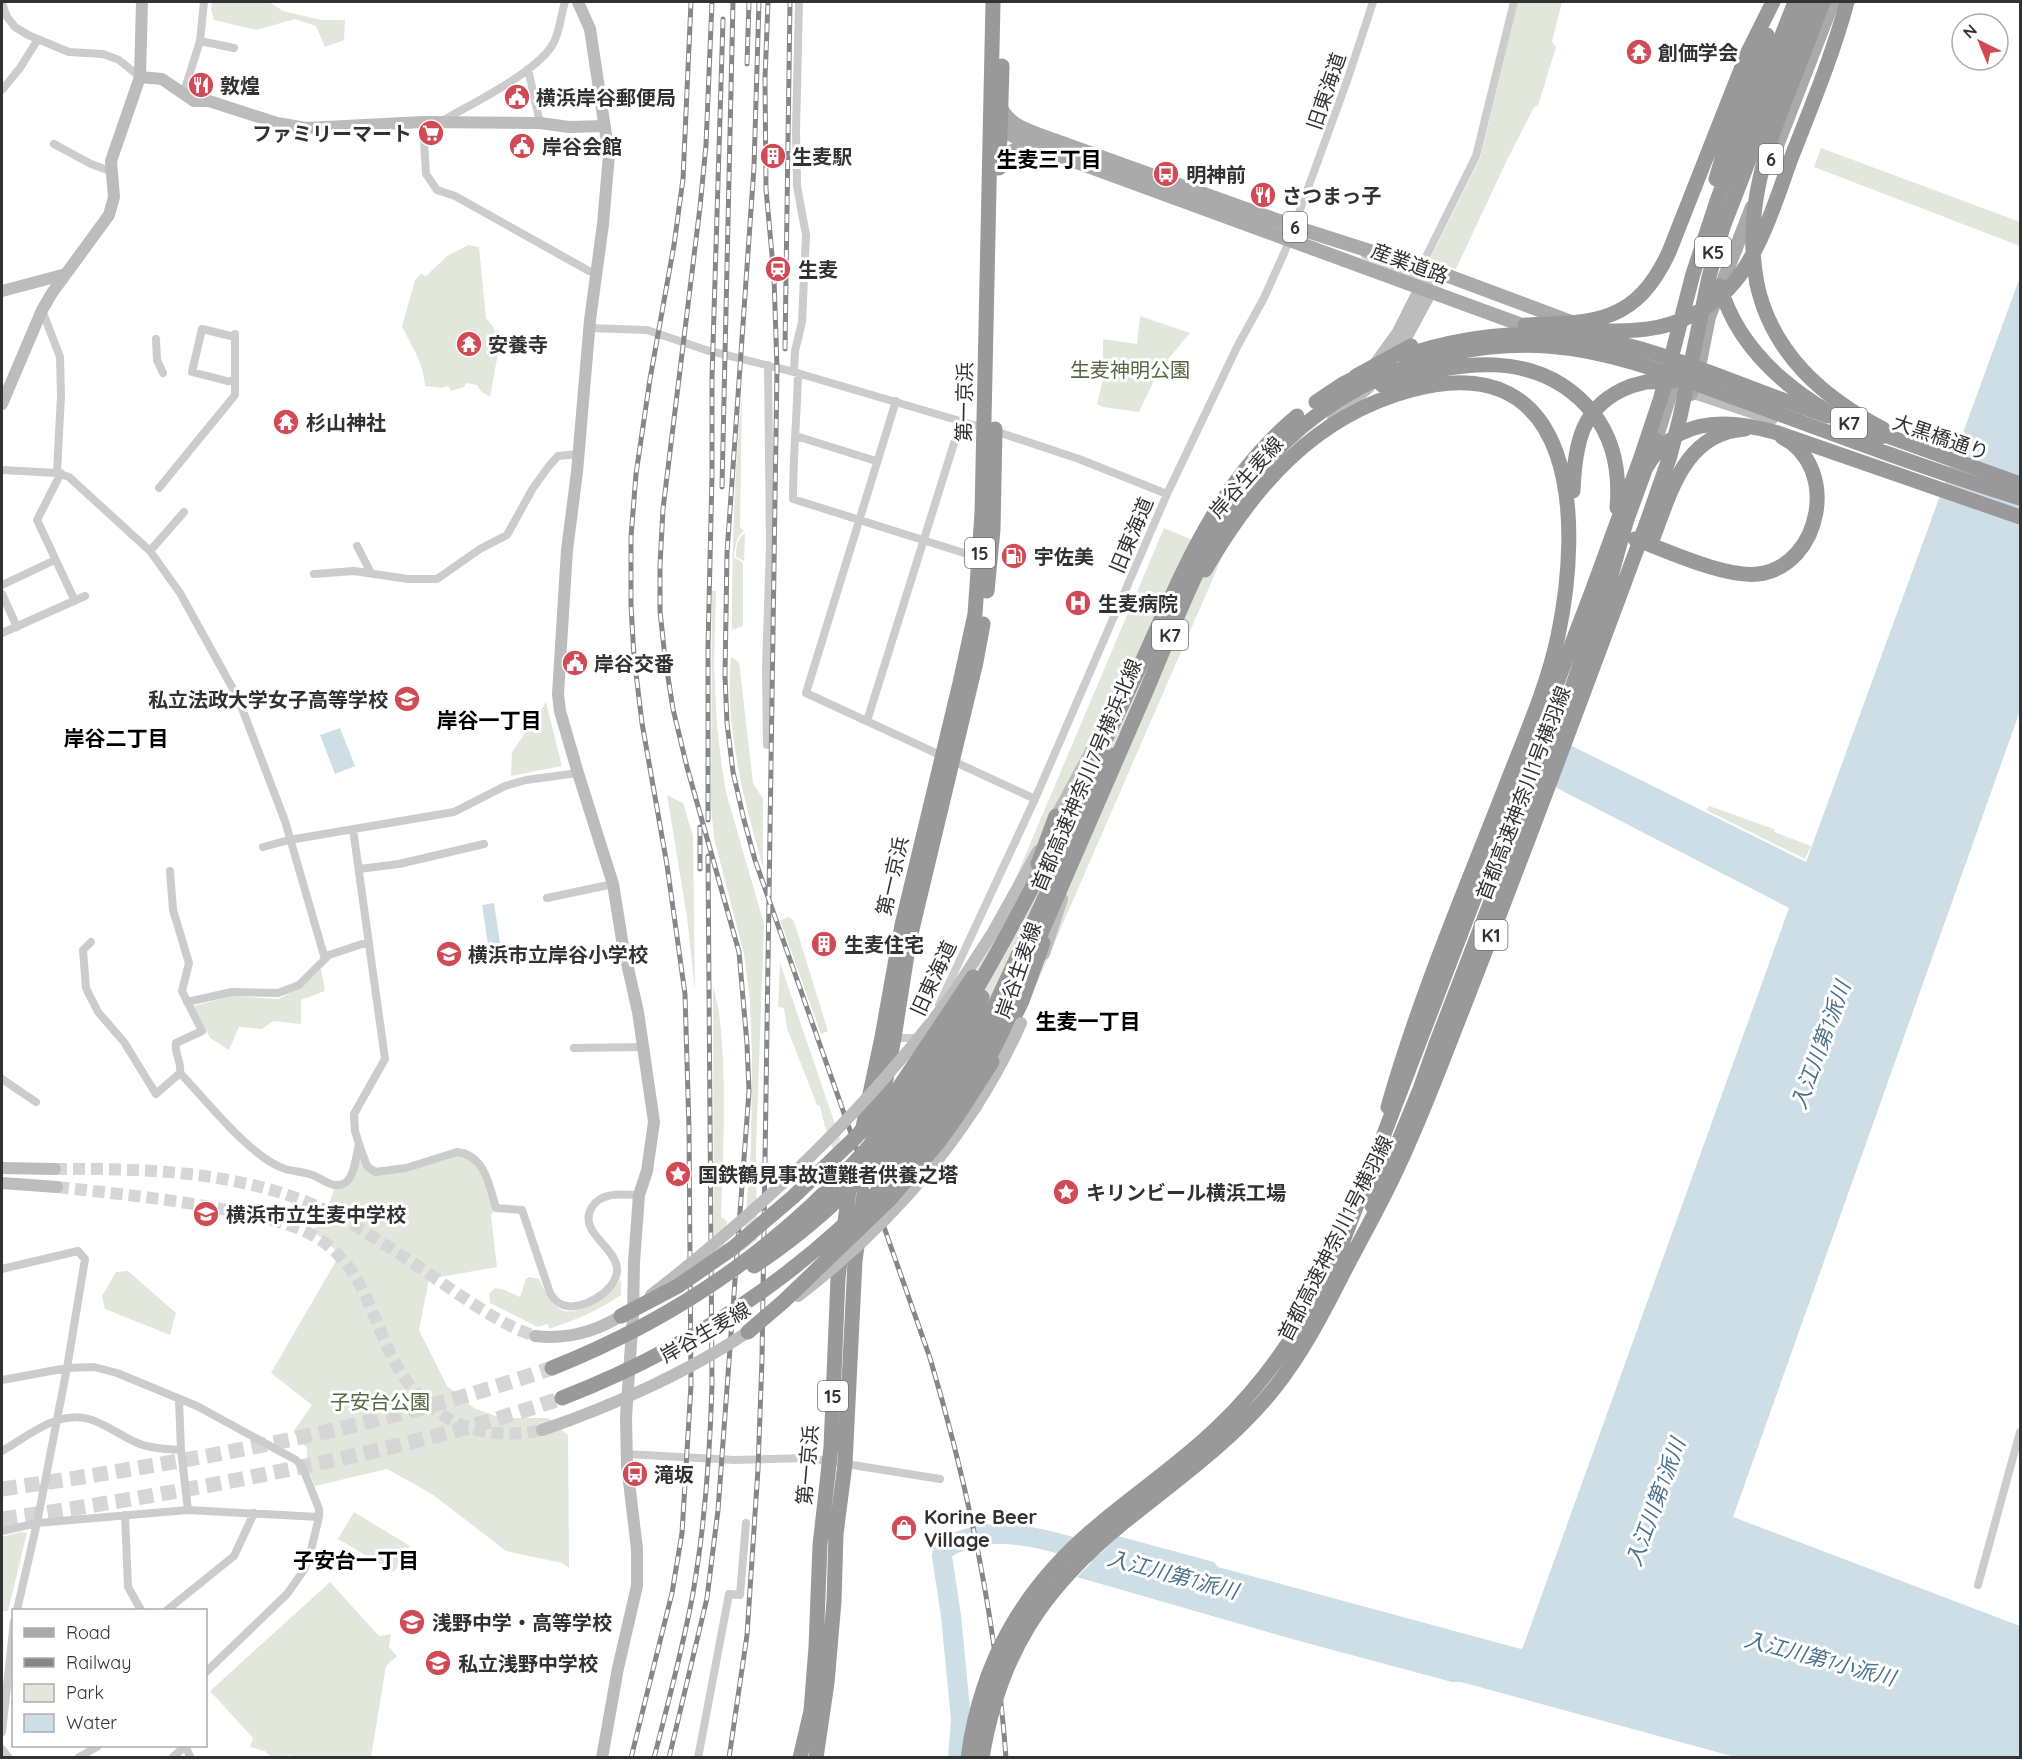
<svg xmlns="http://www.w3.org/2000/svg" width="2022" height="1759" font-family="Quicksand,'Noto Sans JP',sans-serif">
<rect width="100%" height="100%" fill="#fff"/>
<path fill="#e2e7dc" d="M212,2H269L283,11L321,20H345L344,40L325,47L316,26L295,19L256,30L214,20L211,9Z
M1518,2H1562L1552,42L1556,47L1538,106L1534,107L1507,160L1456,269L1430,259L1480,158Z
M1821,148L2020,222V246L1814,167Z
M468,245L479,247L486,318L494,328L500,342L490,397L481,391L477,385L466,383L464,387L451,391L448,386L442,388L425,386C424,363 411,346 402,326L415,280L421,274L426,276L447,256Z
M1140,316L1190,333L1159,370L1139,412L1103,407L1097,404L1103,379V339L1137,344Z
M742,395L740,527L744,531C736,536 735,548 734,557L743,563V626L732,630C732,550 734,474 742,395Z
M1164,528L1224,553L981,1112L924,1094Z
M745,533L744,561L736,557C736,548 737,538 745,533Z
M712,591H716L714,667L717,726L722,768L726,792L764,924L756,1148L757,1240L743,1251L751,1146L752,1055L750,1001L744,954L714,838L711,807Z
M731,657L739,662L753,783L763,799V867C748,814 733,759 730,703C729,688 730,672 731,657Z
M546,702L562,766L511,776L512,752Z
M667,795L683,803L693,836L695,991L687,917Z
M1709,806L1774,829V832L1811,846L1805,859L1706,810Z
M789,917L794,921L828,1031L821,1034L780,920Z
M780,963L846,1156L838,1163L825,1127L820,1106L817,1105L787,1028L784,1008L778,1007Z
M321,969L325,991L301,1000V1024L273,1021L262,1029L239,1027L229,1050L210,1038L194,1006L232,996L278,999L302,987Z
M713,987C721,1011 721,1035 723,1060C725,1113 723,1164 721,1217L727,1221L722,1264L714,1270Z
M359,1144L375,1172L457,1152L476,1158L496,1208L491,1215L497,1267L429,1279L419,1330L447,1386L474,1408L501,1418H548L568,1435L569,1568L562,1563L506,1551L432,1494L387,1469L315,1486L307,1466V1448L293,1432L312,1405L271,1373L340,1254L313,1231L327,1210L335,1186L346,1182Z
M128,1271L176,1313L170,1335L105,1309L102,1296L116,1272Z
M529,1277L539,1279C553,1310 563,1322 595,1301C605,1294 613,1289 621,1280V1295C598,1311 575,1320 549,1329L548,1324L538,1327L490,1303L489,1294L495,1288L505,1290L520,1297L526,1279Z
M354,1512L410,1546L394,1572L338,1539Z
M21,1532L27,1533L8,1611H2V1537Z
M330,1582L379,1636L391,1634L389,1647L397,1656L386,1666L371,1757L298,1758L288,1755L286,1757H271L265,1751L250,1747L253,1738L210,1691Z"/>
<path fill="#cedee7" d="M2020,277V711L1733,1517L2020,1626V1757H1735L1461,1682H1452L1292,1639L1077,1577L1118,1536L1214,1562L1218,1567L1521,1649L1523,1647L1789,908L1553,786L1570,745L1806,862Z
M340,728L355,766L335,774L320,735Z
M494,903L500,943L488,944L482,905Z"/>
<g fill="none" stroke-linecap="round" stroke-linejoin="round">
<path stroke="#cedee7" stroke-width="20" d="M958,1758L961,1719L951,1616L942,1556L943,1552C948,1545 956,1543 963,1540C1004,1525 1049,1541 1090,1552"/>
<path stroke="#d6d6d6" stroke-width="12" stroke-dasharray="12 6" stroke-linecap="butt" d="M55,1169C159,1168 270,1172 360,1229C393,1249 424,1270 455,1292C481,1309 505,1326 535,1336
M57,1187C119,1194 181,1200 242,1213C268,1219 296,1224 319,1239C357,1263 369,1305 386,1344C415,1412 469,1445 542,1430"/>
<path stroke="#d6d6d6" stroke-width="15" stroke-dasharray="15 8" stroke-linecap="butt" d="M2,1489C188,1462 374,1430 552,1368
M2,1519C93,1506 185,1491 276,1472C372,1453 469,1430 562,1398"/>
<path stroke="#ccc" stroke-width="8" d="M2,3L7,17L15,27L28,35L69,52L103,54L119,60L140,77
M200,41L234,48
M528,69L540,123
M2,90L20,68L38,39
M183,95L200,41L204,2
M442,121C471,104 540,71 554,42C560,30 561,14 565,2
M423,122L426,174L437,190L455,196L589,271L596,272
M54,144L91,164L110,171
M1365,255L1422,278L1428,282L1431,292
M1421,267L1476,156L1514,2
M42,310L60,357L61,396L57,473
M589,328L647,330L706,350L794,372L1004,434L1079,459L1167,494
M235,337L202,329L192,372L227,381H235
M156,339L157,360L163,373
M794,372L795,351L802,322L806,235L797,186L796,130L799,2
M798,373C797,415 793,457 793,499L980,558
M896,401L806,693L1035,799
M796,436L876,461
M2,470L57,473L69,477L150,551L180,593L238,698L285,821L325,959
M61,473L37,520L75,601
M159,488L235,395V334
M357,546L371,573
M150,551L184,512
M314,574L354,571L408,579H437L480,549L507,535L533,488L549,466L558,456L579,454
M2,585L55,560
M2,594L17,627
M2,633L85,596
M867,721L961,421
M767,745L766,668L770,546L768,365
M353,829L385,1059L354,1114L355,1131L359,1144L367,1166L375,1172L406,1168L457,1152C485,1155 489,1185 496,1208L522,1210L550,1293C553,1298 557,1303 563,1305C582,1312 615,1291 617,1272C619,1247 576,1233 592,1207C602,1191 623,1195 639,1195
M263,847L289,840L454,812L505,786L526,780L578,773
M359,869L399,864L484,844
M547,898L613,884
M91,942L83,950L86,988L98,1012L124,1042L156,1094L180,1073C182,1060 174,1055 176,1043L202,1031L182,991L189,963L173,910L170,871
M187,1002L232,992L278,993L299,985L329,955L368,942
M939,1005L1035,799L1167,494L1238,345L1264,298L1285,251L1347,81L1373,2
M891,1038H920
M574,1048L643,1047
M180,1073C206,1100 247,1153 280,1167C290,1172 304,1171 315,1176C325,1181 334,1189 345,1183C355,1176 356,1155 359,1144
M2,1079L36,1102
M2,1269L78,1251L85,1259L67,1368L37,1523L17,1610
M2,1380L67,1368L94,1367L117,1373L197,1406L296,1460L302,1466L319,1509V1517L310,1554L304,1570L287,1594L206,1672
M179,1400L181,1450L188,1510
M2,1451C18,1442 40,1425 58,1420C93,1409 111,1433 140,1444C153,1449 167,1449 181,1450
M626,1454L734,1460L809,1458L940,1479
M125,1515L128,1587L141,1610
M2,1531L37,1523L188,1510L319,1517
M1978,1585L2020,1432
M167,1610L234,1556L254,1513
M2,1732L14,1621
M185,1746L191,1758
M2,1749L9,1758
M78,1758L98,1746
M172,1758L185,1746
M698,1758L729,1594L740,1595L746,1523"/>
<path stroke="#bcbcbc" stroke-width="12" d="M578,2L590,29L609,155L603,224L590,320L577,472L567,550L558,694L560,711L578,773L613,884L623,946L638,1012L654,1122L647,1171L639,1195L634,1262L633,1315L626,1417L627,1465L637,1549V1586L618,1668L602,1758
M140,77L162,79L194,101H209L277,123L306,128L423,122L540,123L569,127L605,126
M2,291L66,274
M1398,353L1431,292
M1375,364L1398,332L1420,288
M1691,392L1772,419
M2,404L42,310L52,293L109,215L114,197L111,161L140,77L142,2
M1333,419L1369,387
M1053,822L1107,721
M1044,954L1062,899
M958,986L993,932L1038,851
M2,1168L55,1169
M2,1183L57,1187"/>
<path stroke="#aaa" stroke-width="14" d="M1001,108C1009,124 1024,129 1040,135L1304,230L1451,277L1574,323
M995,123L1005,132L1041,149L1533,329
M1773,156L1833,2
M1000,161C1010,150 1020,146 1036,148
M1691,394L1698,372L1709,317L1752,207
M1656,440L1677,373"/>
<path stroke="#999" stroke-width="15" d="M1807,44L1823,2
M999,168L1002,66
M1757,284C1772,353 1822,397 1883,429
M1783,400L1828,416
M1868,429L2020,484
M1573,491C1575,443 1581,405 1631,386
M1622,533L1656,440
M1653,538C1671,491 1685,433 1745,429
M1635,539C1668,551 1725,578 1758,574C1822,566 1840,466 1782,437
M1205,570C1254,486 1314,416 1411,390C1579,345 1582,522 1558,636C1547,688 1524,738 1505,788C1464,893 1419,998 1388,1107
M987,591L993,530L995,429
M1512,815L1541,752
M1038,864L1056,816
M992,1062L1022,1001L1043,943
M916,1130L957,1070L996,1003L1111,755
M862,1132L882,1037L902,925L960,683L975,614L982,513L993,2
M1372,1206L1420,1089L1436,1044
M800,1758L811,1711L816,1647L820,1545L831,1447L838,1278L850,1182
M816,1758L827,1683L834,1601L836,1534L845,1464L855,1261L865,1186L894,1038L909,942L976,662L983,624"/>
<g stroke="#878787" stroke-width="5">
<path id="rail" d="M759,2L754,167L727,553L725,676L727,723L733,772L744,820L755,860L930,1358C969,1489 996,1621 1006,1758
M747,64L749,2
M785,349L790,2
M722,487L733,2
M708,820V646L712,475V378L723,19
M700,827V869
M631,1758L672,1593L682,1533L691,1385L689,1129L685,994L667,865L642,723L634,657L631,606V537L636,474L650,379L674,245L683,179L691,2
M654,1758C668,1703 683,1648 693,1593C705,1524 710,1454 712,1384L708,856
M669,1758L707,1598L718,1510L749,1091L747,1044L739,952L687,767L673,709L665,658L660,611V565L663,509L700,207L706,145L712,2
M729,1758L747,1635L758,1469L762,1359L777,368L774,277L766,189L765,79L768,2"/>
</g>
<use href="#rail" stroke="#fff" stroke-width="3" stroke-dasharray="9" stroke-linecap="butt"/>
<path stroke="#bcbcbc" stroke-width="12" d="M651,1295C766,1206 871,1106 957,988
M798,1296C892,1224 973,1132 1021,1023
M535,1336C569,1340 599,1331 627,1312
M542,1430C613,1406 693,1370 755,1327"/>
<path stroke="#999" stroke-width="15" d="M1716,179L1731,128L1767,35
M1757,284C1740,196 1777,124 1807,44
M1720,286C1741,361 1812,409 1880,438
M1525,325C1596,323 1636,323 1669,252L1747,54L1773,2
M1587,331C1623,331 1661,333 1694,314C1713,304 1732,288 1744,269C1766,235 1778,194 1792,156C1812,105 1833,54 1847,2
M1404,356C1479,330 1563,327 1641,349C1689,363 1736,383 1783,400
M1356,376L1411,346
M1382,385C1455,361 1539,346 1593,413C1615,441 1620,474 1617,508
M1631,386L1646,382L1674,381
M1316,402L1343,384L1365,373
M1641,477C1670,417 1722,417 1778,433L2020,517
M1436,1044L1557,730L1609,583L1626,522
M879,1176L916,1130
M754,1266C854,1200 933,1106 982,997
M621,1316L678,1286L733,1248L793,1197L855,1138L898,1089L973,977
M748,1332L784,1301L891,1198L937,1144L958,1115L992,1062
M552,1368C682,1316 787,1242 879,1135C924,1081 960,1019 994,958C1045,867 1090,773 1134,679C1180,581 1211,488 1297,416
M562,1398C724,1335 869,1230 963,1083C1000,1025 1028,964 1055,901C1085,833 1114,764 1144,696C1169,637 1192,576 1224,520C1289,406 1415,338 1547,346C1618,351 1685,380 1752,404C1841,437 1930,470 2020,498
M968,1758C981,1660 1025,1585 1101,1523C1139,1491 1181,1463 1217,1428C1273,1375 1313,1312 1343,1241L1591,594L1640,460L1661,397L1693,274L1718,198L1795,2
M982,1758C999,1654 1042,1589 1123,1523C1175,1481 1230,1443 1273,1390C1305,1350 1327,1305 1350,1260C1366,1230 1382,1201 1396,1171C1421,1119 1441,1064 1462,1011C1526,848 1587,684 1648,519L1670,456L1680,417L1709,277L1723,227L1810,2"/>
</g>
<defs>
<g id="temple-disc" transform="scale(1.35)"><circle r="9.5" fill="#d14b56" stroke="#fff"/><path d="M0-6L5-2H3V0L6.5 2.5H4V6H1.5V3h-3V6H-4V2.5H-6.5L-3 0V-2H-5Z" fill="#fff"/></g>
<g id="restaurant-disc" transform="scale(1.35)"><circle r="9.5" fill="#d14b56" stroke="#fff"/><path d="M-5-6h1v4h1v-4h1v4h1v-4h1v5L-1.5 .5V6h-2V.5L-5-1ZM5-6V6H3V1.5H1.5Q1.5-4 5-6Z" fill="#fff"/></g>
<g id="civic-disc" transform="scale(1.35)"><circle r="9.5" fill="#d14b56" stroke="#fff"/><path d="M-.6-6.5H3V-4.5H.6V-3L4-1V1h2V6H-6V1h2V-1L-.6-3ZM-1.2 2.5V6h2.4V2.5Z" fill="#fff"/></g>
<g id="supermarket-disc" transform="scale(1.35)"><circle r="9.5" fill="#d14b56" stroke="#fff"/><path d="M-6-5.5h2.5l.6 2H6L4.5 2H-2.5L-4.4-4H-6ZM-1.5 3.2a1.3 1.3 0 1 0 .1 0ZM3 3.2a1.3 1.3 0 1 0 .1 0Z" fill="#fff"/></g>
<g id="building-disc" transform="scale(1.35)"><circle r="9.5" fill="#d14b56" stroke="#fff"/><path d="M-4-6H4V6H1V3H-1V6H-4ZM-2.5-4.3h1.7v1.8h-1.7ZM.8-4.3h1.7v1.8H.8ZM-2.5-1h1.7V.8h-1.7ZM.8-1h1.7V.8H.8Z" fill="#fff"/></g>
<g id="bus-disc" transform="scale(1.35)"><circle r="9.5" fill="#d14b56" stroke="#fff"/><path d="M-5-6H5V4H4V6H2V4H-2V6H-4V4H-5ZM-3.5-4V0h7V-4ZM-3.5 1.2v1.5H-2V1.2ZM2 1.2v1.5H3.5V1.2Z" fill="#fff"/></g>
<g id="station-disc" transform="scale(1.35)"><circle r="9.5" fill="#d14b56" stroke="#fff"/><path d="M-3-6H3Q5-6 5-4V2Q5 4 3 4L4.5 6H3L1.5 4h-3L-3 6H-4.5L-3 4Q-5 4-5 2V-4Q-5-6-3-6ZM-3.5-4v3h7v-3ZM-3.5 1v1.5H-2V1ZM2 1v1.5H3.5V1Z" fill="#fff"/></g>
<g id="fuel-disc" transform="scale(1.35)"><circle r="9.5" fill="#d14b56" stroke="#fff"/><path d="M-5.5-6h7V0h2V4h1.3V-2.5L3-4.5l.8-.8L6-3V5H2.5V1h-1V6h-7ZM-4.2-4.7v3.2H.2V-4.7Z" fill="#fff"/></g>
<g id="hospital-disc" transform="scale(1.35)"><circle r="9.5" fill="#d14b56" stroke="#fff"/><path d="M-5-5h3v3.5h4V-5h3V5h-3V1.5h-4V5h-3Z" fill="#fff"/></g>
<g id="school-disc" transform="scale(1.35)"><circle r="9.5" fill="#d14b56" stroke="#fff"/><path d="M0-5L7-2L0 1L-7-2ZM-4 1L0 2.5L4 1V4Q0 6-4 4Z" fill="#fff"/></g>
<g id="sight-disc" transform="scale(1.35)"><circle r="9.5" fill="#d14b56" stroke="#fff"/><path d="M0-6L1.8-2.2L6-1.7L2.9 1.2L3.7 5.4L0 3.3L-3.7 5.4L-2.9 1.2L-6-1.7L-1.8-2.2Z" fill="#fff"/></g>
<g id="shop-disc" transform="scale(1.35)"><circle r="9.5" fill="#d14b56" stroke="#fff"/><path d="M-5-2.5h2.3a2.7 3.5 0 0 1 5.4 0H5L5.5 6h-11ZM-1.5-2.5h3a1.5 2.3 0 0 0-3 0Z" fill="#fff"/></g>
</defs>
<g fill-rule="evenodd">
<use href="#temple-disc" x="1639" y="52"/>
<use href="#restaurant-disc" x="201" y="85"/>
<use href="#civic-disc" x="517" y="97"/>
<use href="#supermarket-disc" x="431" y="133"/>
<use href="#civic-disc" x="522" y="146"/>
<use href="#building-disc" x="773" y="156"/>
<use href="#bus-disc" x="1166" y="174"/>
<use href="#restaurant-disc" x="1263" y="195"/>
<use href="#station-disc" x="778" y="269"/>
<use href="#temple-disc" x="469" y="344"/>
<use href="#temple-disc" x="286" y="422"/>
<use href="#fuel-disc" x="1014" y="556"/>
<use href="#hospital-disc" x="1078" y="603"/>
<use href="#civic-disc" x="575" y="663"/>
<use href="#school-disc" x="407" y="699"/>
<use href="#building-disc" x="824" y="944"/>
<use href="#school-disc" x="449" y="954"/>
<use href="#sight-disc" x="678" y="1174"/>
<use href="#sight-disc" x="1066" y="1192"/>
<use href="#school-disc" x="206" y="1214"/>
<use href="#bus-disc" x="635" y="1474"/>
<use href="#shop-disc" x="904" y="1528"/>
<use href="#school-disc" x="412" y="1622"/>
<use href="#school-disc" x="438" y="1663"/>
</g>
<g text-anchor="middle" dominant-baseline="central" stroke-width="6" stroke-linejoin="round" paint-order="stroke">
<g fill="#fff" stroke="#707070" stroke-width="1.5">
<rect x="1759" y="144" width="24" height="30" rx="4.5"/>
<rect x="1283" y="212" width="24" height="30" rx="4.5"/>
<rect x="1695" y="237" width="36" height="30" rx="4.5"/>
<rect x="1831" y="408" width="36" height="30" rx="4.5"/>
<rect x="965" y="538" width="30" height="30" rx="4.5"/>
<rect x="1152" y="620" width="36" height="30" rx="4.5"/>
<rect x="1474.5" y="920" width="33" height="30" rx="4.5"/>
<rect x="818" y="1381" width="30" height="30" rx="4.5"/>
</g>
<g font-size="18" font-weight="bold" fill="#323232">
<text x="1771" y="159">6</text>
<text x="1295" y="227">6</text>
<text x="1713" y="252">K5</text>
<text x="1849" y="423">K7</text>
<text x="980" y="553">15</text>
<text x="1170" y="635">K7</text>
<text x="1491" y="935">K1</text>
<text x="833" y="1396">15</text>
</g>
<g font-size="20" font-weight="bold" fill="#323232" stroke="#fff" text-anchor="start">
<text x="1658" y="52">創価学会</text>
<text x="220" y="85">敦煌</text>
<text x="536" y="97">横浜岸谷郵便局</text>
<text x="412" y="133" text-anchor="end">ファミリーマート</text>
<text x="542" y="146">岸谷会館</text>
<text x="792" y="156">生麦駅</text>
<text x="1186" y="174">明神前</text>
<text x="1282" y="195">さつまっ子</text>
<text x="798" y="269">生麦</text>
<text x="488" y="344">安養寺</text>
<text x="306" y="422">杉山神社</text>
<text x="1034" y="556">宇佐美</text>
<text x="1098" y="603">生麦病院</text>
<text x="594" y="663">岸谷交番</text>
<text x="388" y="699" text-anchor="end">私立法政大学女子高等学校</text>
<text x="844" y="944">生麦住宅</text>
<text x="468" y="954">横浜市立岸谷小学校</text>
<text x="698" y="1174">国鉄鶴見事故遭難者供養之塔</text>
<text x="1086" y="1192">キリンビール横浜工場</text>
<text x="226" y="1214">横浜市立生麦中学校</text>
<text x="654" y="1474">滝坂</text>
<text x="924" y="1516">Korine Beer<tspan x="924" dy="23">Village</tspan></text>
<text x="432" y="1622">浅野中学・高等学校</text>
<text x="458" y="1663">私立浅野中学校</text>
</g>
<g font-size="20" fill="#323232" stroke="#fff">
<text transform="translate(1326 91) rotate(-71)">旧東海道</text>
<text transform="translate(1410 263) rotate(20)">産業道路</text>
<text transform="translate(964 402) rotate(-89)">第一京浜</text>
<text transform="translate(1941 437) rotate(19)">大黒橋通り</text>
<text transform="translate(1246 477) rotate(-49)">岸谷生麦線</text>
<text transform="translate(1131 535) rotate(-67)">旧東海道</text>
<text transform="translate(1086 775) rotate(-67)">首都高速神奈川7号横浜北線</text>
<text transform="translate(1523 793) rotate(-69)">首都高速神奈川1号横羽線</text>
<text transform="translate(892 876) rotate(-77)">第一京浜</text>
<text transform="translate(1018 970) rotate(-71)">岸谷生麦線</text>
<text transform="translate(933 978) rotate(-65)">旧東海道</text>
<text transform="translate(1335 1238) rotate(-63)">首都高速神奈川1号横羽線</text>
<text transform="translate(705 1332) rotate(-30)">岸谷生麦線</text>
<text transform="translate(807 1465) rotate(-85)">第一京浜</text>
</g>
<g font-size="20" fill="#556844" stroke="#fff">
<text x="1130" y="369">生麦神明公園</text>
<text x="380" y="1401">子安台公園</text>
</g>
<g font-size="21" font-weight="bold" fill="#000" stroke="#fff">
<text x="1049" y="159">生麦三丁目</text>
<text x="489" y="720">岸谷一丁目</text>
<text x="116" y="738">岸谷二丁目</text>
<text x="1088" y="1021">生麦一丁目</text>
<text x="356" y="1560">子安台一丁目</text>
</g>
<g font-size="21" font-style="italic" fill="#49718b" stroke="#fff">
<text transform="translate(1820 1045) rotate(-70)">入江川第1派川</text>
<text transform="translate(1655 1502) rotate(-70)">入江川第1派川</text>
<text transform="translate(1173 1574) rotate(15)">入江川第1派川</text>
<text transform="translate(1820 1658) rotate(15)">入江川第1小派川</text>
</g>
</g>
<rect width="2022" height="1759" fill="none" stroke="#323232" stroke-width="6"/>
<rect x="12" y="1609" width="195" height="138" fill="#ffffff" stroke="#adadad" stroke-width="1.5"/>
<rect x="24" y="1628" width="30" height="9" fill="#aaaaaa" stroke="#adadad" stroke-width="1.5"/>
<text x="66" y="1639" font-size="18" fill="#323232">Road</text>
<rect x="24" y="1658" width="30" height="9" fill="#878787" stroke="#adadad" stroke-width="1.5"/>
<text x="66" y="1669" font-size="18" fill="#323232">Railway</text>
<rect x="24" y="1684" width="30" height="18" fill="#e2e7dc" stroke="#adadad" stroke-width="1.5"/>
<text x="66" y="1699" font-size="18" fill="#323232">Park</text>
<rect x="24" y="1714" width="30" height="18" fill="#cedee7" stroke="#adadad" stroke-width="1.5"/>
<text x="66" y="1729" font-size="18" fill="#323232">Water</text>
<g transform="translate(1980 42) rotate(317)"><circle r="28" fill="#ffffff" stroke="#adadad" stroke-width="1.5"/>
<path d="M0-4.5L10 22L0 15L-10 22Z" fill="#d14b56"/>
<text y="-9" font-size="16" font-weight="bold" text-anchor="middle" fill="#323232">N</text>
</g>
</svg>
